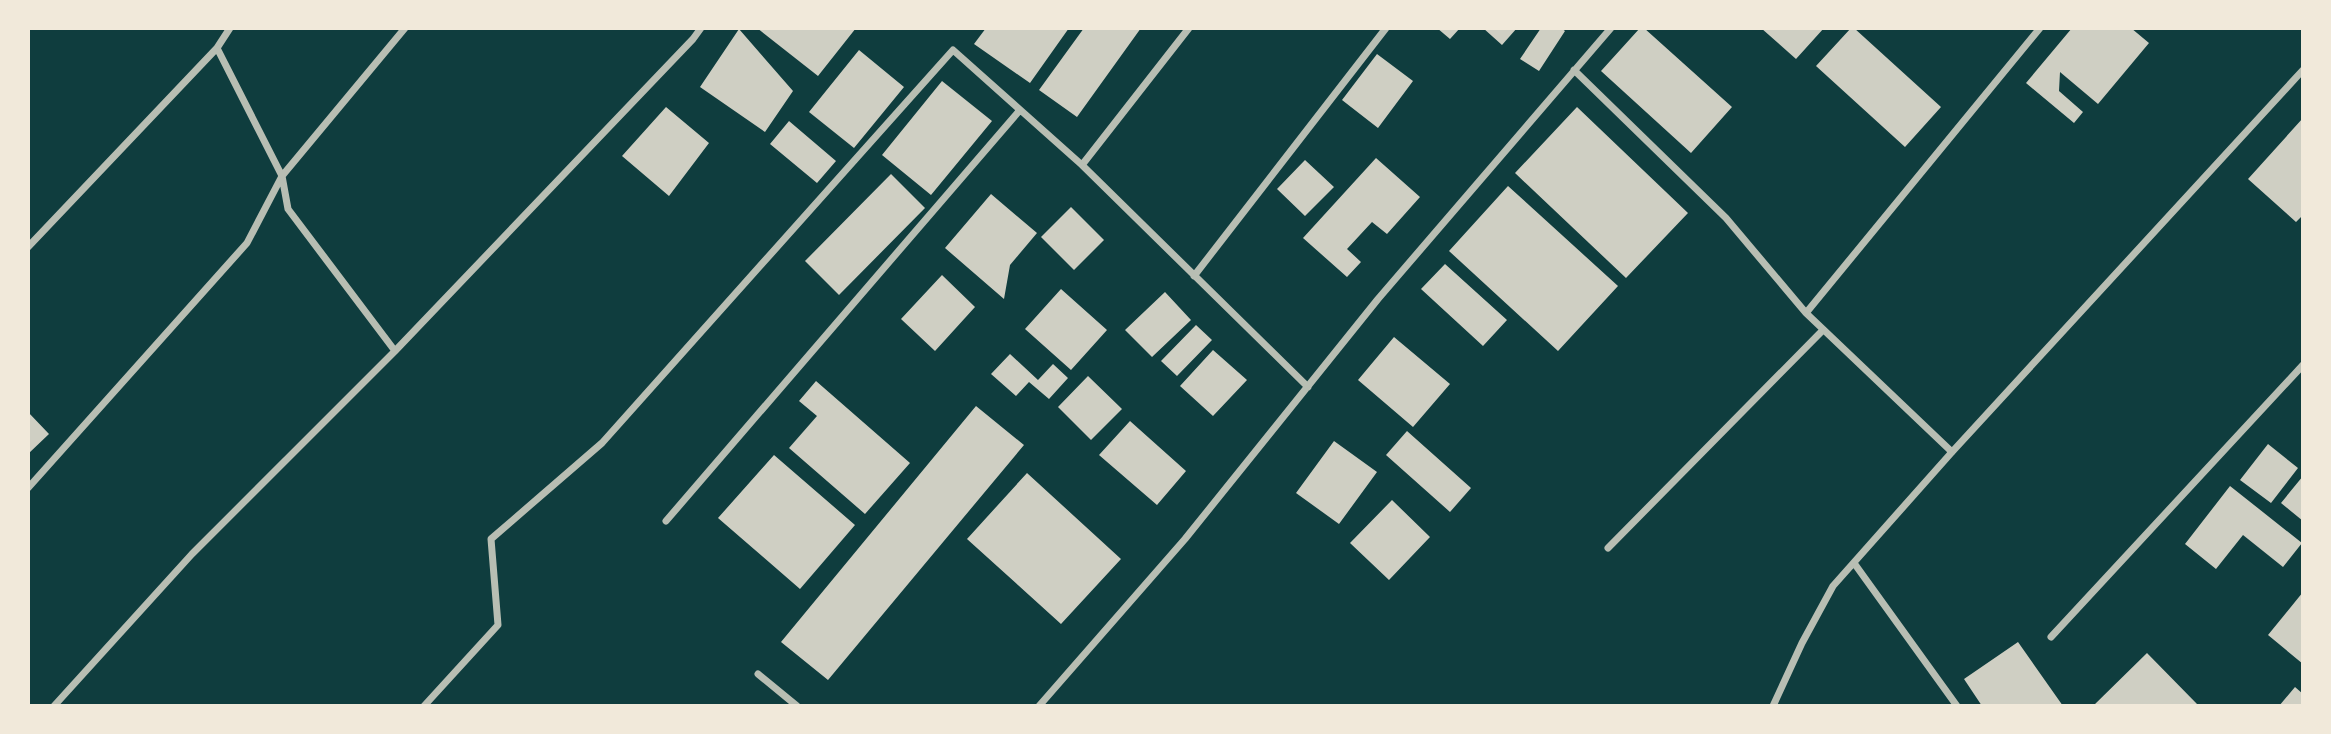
<svg xmlns="http://www.w3.org/2000/svg" width="2331" height="734" font-family="'DejaVu Sans',sans-serif">
<rect width="100%" height="100%" fill="#0f3d3e"/>
<path fill="#cfcfc3" d="M757,28H856L818,76Z
M986,28H1069L1030,83L974,44Z
M1084,28H1141L1077,117L1039,90Z
M1437,28H1460L1450,39Z
M1483,28H1517L1502,45Z
M1541,28H1561L1565,31L1539,71L1520,59Z
M1640,28H1644L1732,107L1691,153L1601,71Z
M1761,28H1824L1796,59Z
M1851,28H1854L1941,107L1905,147L1816,66Z
M2072,28H2131L2149,43L2098,104L2060,72L2059,91L2083,112L2074,123L2026,83Z
M739,29L793,91L765,132L700,87Z
M859,50L904,87L854,148L809,112Z
M1377,54L1413,81L1378,128L1342,100Z
M942,81L992,121L931,195L882,155Z
M666,107L709,143L669,196L622,156Z
M1577,107L1688,213L1626,278L1515,173Z
M2303,118V215L2296,222L2248,179Z
M789,121L836,161L817,183L770,144Z
M1376,158L1420,197L1387,234L1372,222L1347,249L1361,262L1347,277L1303,238Z
M1305,160L1334,187L1305,216L1277,189Z
M891,174L925,208L839,295L805,261Z
M1508,186L1618,286L1558,351L1449,251Z
M991,194L1037,233L1010,265L1004,299L945,248Z
M1071,207L1104,240L1074,270L1041,237Z
M1445,264L1507,320L1483,346L1421,289Z
M942,275L975,307L935,351L901,319Z
M1061,289L1107,330L1071,370L1025,329Z
M1165,292L1191,320L1152,357L1125,330Z
M1196,325L1212,340L1177,376L1161,361Z
M1394,337L1450,384L1413,427L1358,380Z
M1213,350L1247,380L1213,416L1180,386Z
M1010,354L1038,380L1053,364L1068,378L1049,399L1029,382L1016,396L991,374Z
M1088,376L1122,409L1091,440L1058,407Z
M816,381L910,463L865,514L789,448L817,416L799,401Z
M976,406L1024,445L828,680L781,642Z
M28,412L49,434L28,454Z
M1130,421L1186,471L1157,505L1099,455Z
M1407,431L1471,488L1450,512L1386,455Z
M1334,441L1377,472L1339,524L1296,493Z
M2268,444L2298,468L2271,503L2240,480Z
M774,455L855,525L800,589L718,518Z
M1027,473L1121,559L1061,624L967,539Z
M2303,476V521L2281,503Z
M2230,486L2302,543L2283,567L2243,535L2216,569L2185,544Z
M1392,500L1430,537L1389,580L1350,543Z
M2303,592V664L2268,635Z
M2018,642L2063,706H1982L1964,679Z
M2147,653L2197,704L2195,706H2093Z
M2295,687L2303,694V706H2279Z"/>
<g fill="none" stroke-linecap="round" stroke-linejoin="round">
<path stroke="#b8beb3" stroke-width="7" d="M230,28L217,48L282,176L288,209L395,351L693,39L701,28
M1574,70L1726,218L1806,313
M1082,165L1308,387
M28,247L217,48
M1194,276L1386,28
M1952,452L1806,313L2040,28
M28,488L247,243L282,176L405,28
M666,521L1020,110
M1608,548L1823,330
M1854,563L1957,706
M2051,637L2303,365
M758,674L797,706
M54,706L192,554L395,351
M424,706L498,625L491,539L602,443L953,50L1082,165L1189,28
M1039,706L1185,539L1378,299L1611,28
M1773,706L1802,643L1833,586L1952,452L2303,70"/>
</g>
<rect width="2331" height="734" fill="none" stroke="#f1e9da" stroke-width="60"/>
</svg>
